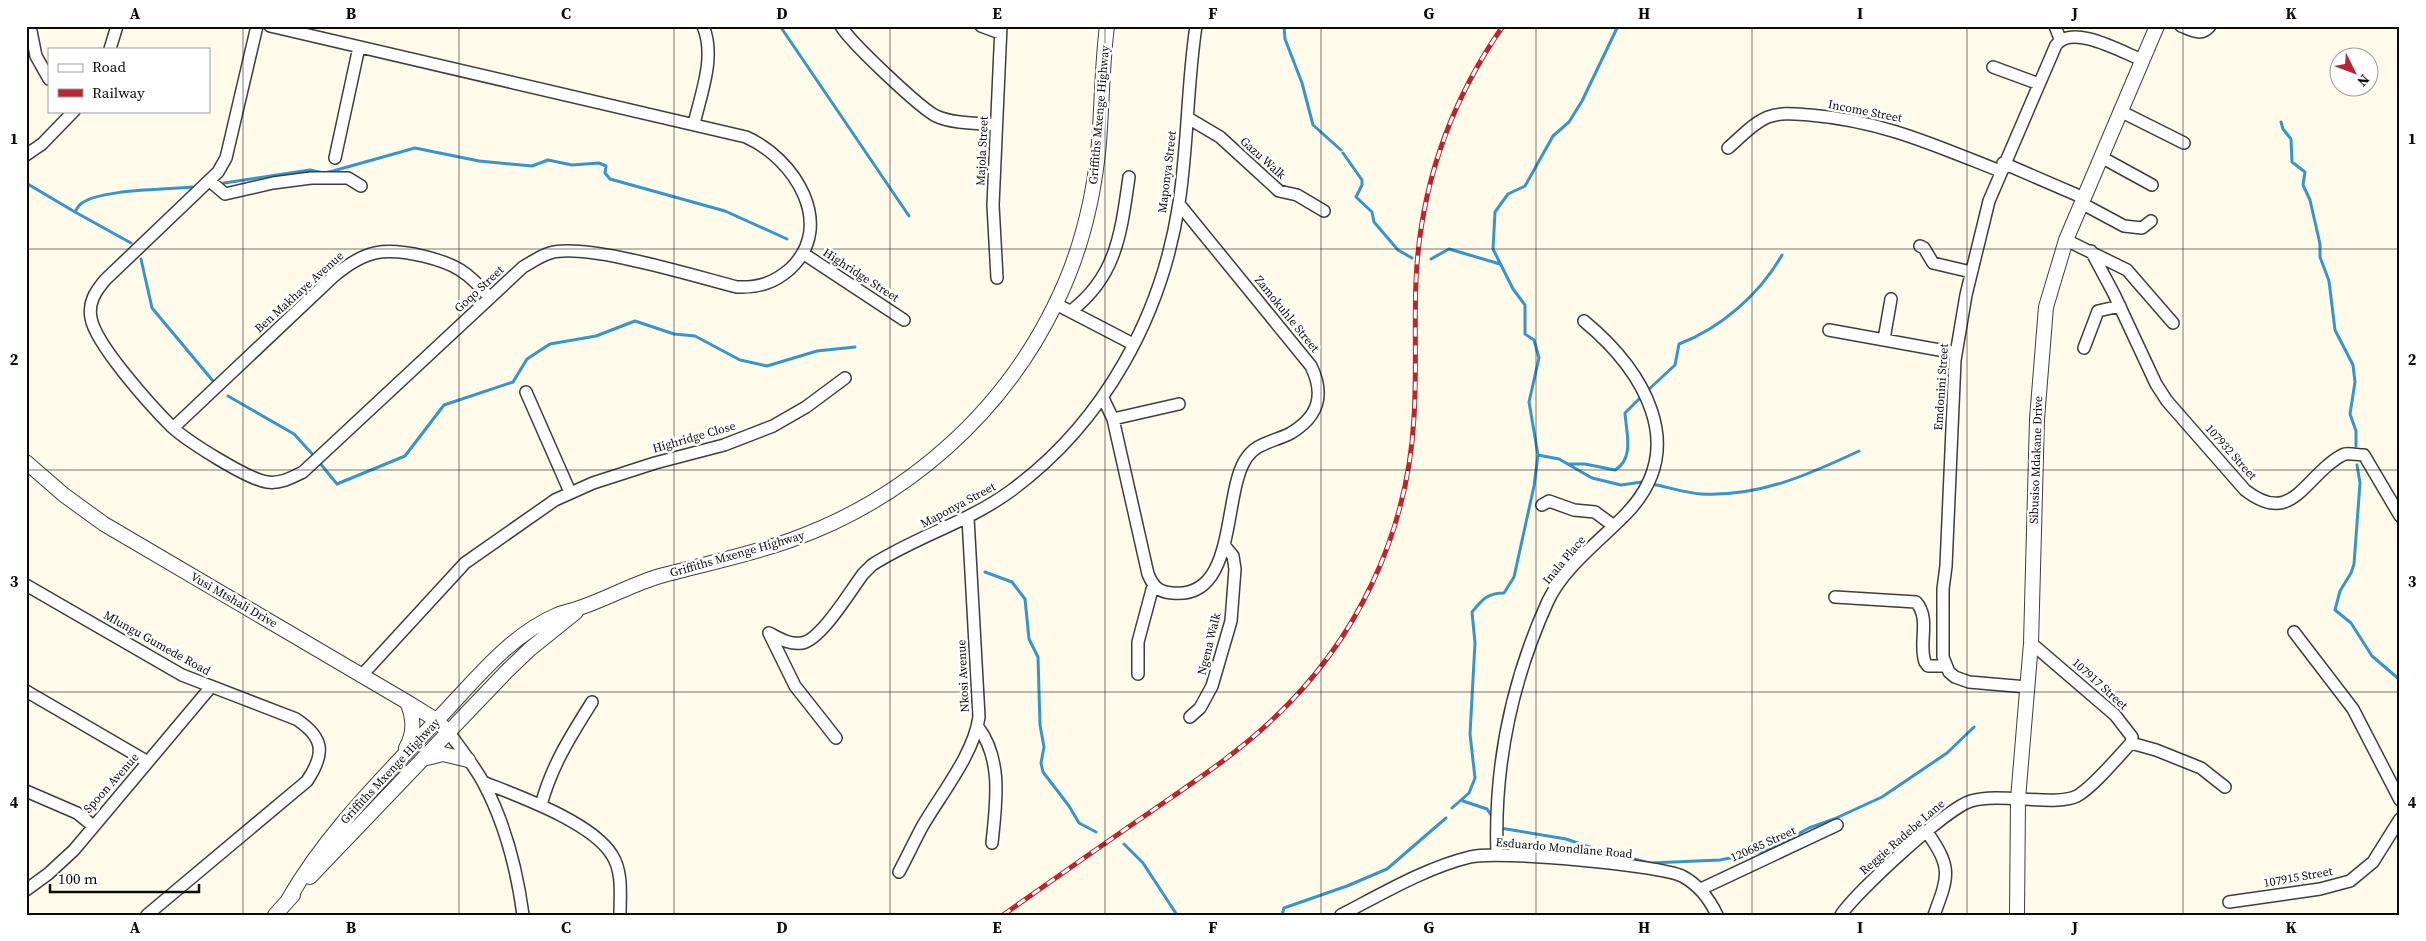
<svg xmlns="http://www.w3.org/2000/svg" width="2426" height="941" font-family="'Source Serif 4',serif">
<rect width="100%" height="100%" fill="#fffaea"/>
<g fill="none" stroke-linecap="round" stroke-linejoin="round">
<path stroke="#3795cc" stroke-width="3" d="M780,26L909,216
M1284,26L1285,39L1302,83L1313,125L1341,150
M2281,122L2283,129L2291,139L2292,162L2305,172L2303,185L2310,200L2320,244V257L2329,281L2335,330L2353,365L2355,382L2350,414L2356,431V446
M1343,153L1362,180V185L1356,197L1372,212L1374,222L1398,250L1412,258
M26,183L75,212C77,208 79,205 82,203C102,189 165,190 192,187
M224,183L310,170L324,173L333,171L415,148L479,161L532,166L548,160L572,165L599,163L606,166L605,173L610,179L725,211L787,239
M75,212L131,243
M141,259L152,308L213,381
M1431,259L1449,249L1500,264
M1647,391L1675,365L1679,344C1721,328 1760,294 1782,255
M228,396L294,434L315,457
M1538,455L1559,459L1592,478L1621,485L1642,482
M319,462L337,484L405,456L444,405L513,382L527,359L550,344L596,336L635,321L674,334L695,336L740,360L767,366L817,351L855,347
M1568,464H1585L1615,470C1635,458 1626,432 1625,413L1642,396
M2357,465L2360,483L2354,564L2351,573L2340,591L2335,610L2351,623L2372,656L2400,680
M1652,484C1668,487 1685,493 1701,494C1759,497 1808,475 1859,451
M985,572L1012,582L1025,599L1029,639L1038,657L1040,725L1044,747L1041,763L1043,772L1069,806L1079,823L1096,832
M1463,801L1487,809L1493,818
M1452,808L1469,793L1475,778L1470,734L1475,643L1472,612C1482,600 1487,593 1504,593L1514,577L1534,486L1538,455L1529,402L1539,358L1534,340L1525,334V305L1513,289L1493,249L1495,212L1508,194L1525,186L1553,136L1569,122L1582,101L1618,26
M1500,828L1566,839L1604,852
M1124,844L1143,863L1177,915
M1610,853L1650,863L1720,860L1769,850L1809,828L1834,819L1882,797L1947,753L1974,727
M1282,915L1284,908L1347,886L1387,869L1446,818"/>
<g stroke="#3e3e3e" stroke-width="14">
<path id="minor" d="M30,26L36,56L49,79
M257,26L226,158L218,172L105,280C95,292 88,303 91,318C95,344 152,407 172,427C187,441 247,479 267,482C280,484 291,478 303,472L523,267C532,262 540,256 550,253C586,242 697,277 737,287C758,288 774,283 790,269C837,225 794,158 746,137L270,26
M841,26C849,41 920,108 936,116C954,124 977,123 996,125
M981,26L1000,33
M2055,26L2060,39
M2181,26C2192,30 2201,37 2210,26
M110,49L117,26
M1993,67L2039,84
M2120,111L2184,143
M1188,118L1220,137L1279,191L1297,195L1324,211
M694,124C701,93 716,57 703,26
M1728,148C1741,137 1753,123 1768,117C1781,112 1796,114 1810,115C1882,121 1934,145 2000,171
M26,155L42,144L74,111
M2101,157L2152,185
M335,158L359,47
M2003,163L2084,198
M210,181L225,194L273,183L311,178H348L361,186
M2081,203L2124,226L2142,228L2151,221
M2066,240L2127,270L2173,323
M1920,246L1924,248L1933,263L1971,272
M2091,251L2114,294L2156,384L2167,401L2245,490C2286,522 2299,490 2328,465C2333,461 2339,456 2345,454C2350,453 2358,455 2364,455L2400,516
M804,254L904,320
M997,278L993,205L1001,26
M1056,304L1133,344
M1071,311C1117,276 1121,232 1129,177
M1829,330L1956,353
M1884,339L1891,299
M2084,348L2098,311L2120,306
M526,392L570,492
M1103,398L1113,419L1148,574C1153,586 1158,592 1172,593C1236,600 1223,500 1244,462C1255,442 1272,443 1291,433C1319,416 1325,395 1311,366L1179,204
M1113,419L1179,404
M173,428L334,276C365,250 384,247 423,256C456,264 468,272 490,298
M1542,505L1549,501L1574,510L1595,512L1614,526
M26,585L182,675L296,719C325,738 325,754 307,781L147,915
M1835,597L1916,602C1931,619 1918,643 1925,662L1928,666H1945
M2294,632L2353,709L2400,800
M769,633C779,638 789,645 802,643C821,640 851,590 863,574L872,565C917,536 969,522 1012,490C1104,422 1162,316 1179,203C1188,145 1187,85 1196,26
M769,633L795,686L836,738
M2031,643L2115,715L2132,737L2131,743L2156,750L2201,768L2225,787
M1138,674V642L1153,586
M362,675L465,563L555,500L593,483L655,463L724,445L773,426L806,407L845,378
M2027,687L1969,682L1955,677L1949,672L1943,657V589L1946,566L1955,360L1966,295L1989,201L2056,45C2072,23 2122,52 2142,60
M26,691L148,762
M1190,717L1200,708L1212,686L1231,621L1235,569L1233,556L1224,545
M978,727C1003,760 996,804 992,843
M448,731C460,748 473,764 483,782C505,823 517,870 523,915
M483,782C518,796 592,822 612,855C623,872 620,895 620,915
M26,791L77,813L92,825
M541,805C552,765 570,737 592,702
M1927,832C1952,868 1949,875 1934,915
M1497,854C1494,766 1512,680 1548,601C1564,567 1601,540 1626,514C1691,447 1643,370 1584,321
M899,872C907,857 914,842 922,827C941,794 974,754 979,717L968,518
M1701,889L1837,825
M26,890L48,874L74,850L210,688
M2229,902L2320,889L2350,881L2373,862L2400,819
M1341,915C1382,894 1425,868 1470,857C1497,850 1658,865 1682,876C1699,885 1709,898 1717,915
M1841,915C1856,892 1947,808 1971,801C2000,792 2054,807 2077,796C2093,787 2117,758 2131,743"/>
</g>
<g stroke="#3e3e3e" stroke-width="16">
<path id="tertiary" d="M26,462L64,495L104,524L407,702L433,718L448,731
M406,748C415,733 414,718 407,702
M423,759L443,754L468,760
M310,877L506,672L530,649L576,612
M288,900C327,832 383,778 436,721C472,684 508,636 557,615C565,612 574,610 582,607C608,598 633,584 660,576C704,564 749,555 791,540C906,499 1002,414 1055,305C1080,255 1094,197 1099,143C1102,104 1102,65 1107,26
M275,915L293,895
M2017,915L2018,799L2031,643L2037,419L2046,307L2066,240L2157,26"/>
</g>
<use href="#minor" stroke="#fff" stroke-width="11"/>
<use href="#tertiary" stroke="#fff" stroke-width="14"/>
<g stroke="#b92531" stroke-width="5">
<path id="rail" d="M1003,915C1050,882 1098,848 1146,815C1189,785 1234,756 1272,720C1357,641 1408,533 1414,417C1417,371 1414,326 1416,281C1420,188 1450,102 1503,26"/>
</g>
<use href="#rail" stroke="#fff" stroke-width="3" stroke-dasharray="9" stroke-linecap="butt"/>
</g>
<path fill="none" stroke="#0b0b0b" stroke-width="1" stroke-opacity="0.55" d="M243,26V915M459,26V915M674,26V915M890,26V915M1105,26V915M1321,26V915M1536,26V915M1752,26V915M1967,26V915M2183,26V915M26,249H2400M26,470H2400M26,692H2400"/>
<g text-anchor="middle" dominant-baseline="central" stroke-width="5" stroke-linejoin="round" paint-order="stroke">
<g font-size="12" fill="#0b0b0b" stroke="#fff">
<text transform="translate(1865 111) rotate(11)">Income Street</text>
<text transform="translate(1099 115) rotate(-85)">Griffiths Mxenge Highway</text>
<text transform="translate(982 151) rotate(-87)">Majola Street</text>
<text transform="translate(1263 158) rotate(42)">Gazu Walk</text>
<text transform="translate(1167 172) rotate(-83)">Maponya Street</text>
<text transform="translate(861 275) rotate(33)">Highridge Street</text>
<text transform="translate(479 289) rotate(-43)">Goqo Street</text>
<text transform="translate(299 292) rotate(-42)">Ben Makhaye Avenue</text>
<text transform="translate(1287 314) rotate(51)">Zamokuhle Street</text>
<text transform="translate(1941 387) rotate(-86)">Emdonini Street</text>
<text transform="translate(694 437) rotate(-16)">Highridge Close</text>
<text transform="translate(2231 452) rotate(48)">107932 Street</text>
<text transform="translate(2036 460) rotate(-88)">Sibusiso Mdakane Drive</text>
<text transform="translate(958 505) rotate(-28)">Maponya Street</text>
<text transform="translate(737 554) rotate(-16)">Griffiths Mxenge Highway</text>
<text transform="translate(1564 560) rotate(-50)">Inala Place</text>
<text transform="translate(234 600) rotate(30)">Vusi Mtshali Drive</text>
<text transform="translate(157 643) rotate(29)">Mlungu Gumede Road</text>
<text transform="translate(1209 644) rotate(-76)">Ngena Walk</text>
<text transform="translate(963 676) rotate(-93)">Nkosi Avenue</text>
<text transform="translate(2100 684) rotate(42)">107917 Street</text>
<text transform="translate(390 771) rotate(-47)">Griffiths Mxenge Highway</text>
<text transform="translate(111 783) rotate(-48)">Spoon Avenue</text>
<text transform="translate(1902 837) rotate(-41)">Reggie Radebe Lane</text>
<text transform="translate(1763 844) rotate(-24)">120685 Street</text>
<text transform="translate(1564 848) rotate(5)">Esduardo Mondlane Road</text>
<text transform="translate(2298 877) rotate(-10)">107915 Street</text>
</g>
</g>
<rect width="2426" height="941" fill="none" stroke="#ffffff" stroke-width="55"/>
<rect x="48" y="48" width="162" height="65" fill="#ffffff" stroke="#9d9d9d"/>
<rect x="58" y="64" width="25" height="8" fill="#ffffff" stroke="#9d9d9d"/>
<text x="92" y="72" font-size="15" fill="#0b0b0b">Road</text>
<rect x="58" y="89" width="25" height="8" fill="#b92531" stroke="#9d9d9d"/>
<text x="92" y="98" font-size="15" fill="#0b0b0b">Railway</text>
<g transform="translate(2354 72) rotate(132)"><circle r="24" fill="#ffffff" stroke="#9d9d9d"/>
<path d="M0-4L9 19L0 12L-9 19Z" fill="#b92531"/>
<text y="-8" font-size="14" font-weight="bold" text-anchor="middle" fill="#0b0b0b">N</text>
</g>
<path d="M50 884v8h149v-8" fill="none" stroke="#0b0b0b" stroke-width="2.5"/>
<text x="58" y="884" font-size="15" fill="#0b0b0b" stroke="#ffffff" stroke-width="4" paint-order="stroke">100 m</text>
<rect x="28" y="28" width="2370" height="886" fill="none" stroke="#0b0b0b" stroke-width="2"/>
<g font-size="16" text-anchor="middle" font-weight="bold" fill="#0b0b0b">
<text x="135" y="19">A</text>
<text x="351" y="19">B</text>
<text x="566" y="19">C</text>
<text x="782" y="19">D</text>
<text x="997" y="19">E</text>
<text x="1213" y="19">F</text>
<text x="1429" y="19">G</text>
<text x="1644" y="19">H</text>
<text x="1860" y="19">I</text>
<text x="2075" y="19">J</text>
<text x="2291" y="19">K</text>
<text x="14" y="144">1</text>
<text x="2412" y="144">1</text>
<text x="14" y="365">2</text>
<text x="2412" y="365">2</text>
<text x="14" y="587">3</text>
<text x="2412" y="587">3</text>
<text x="14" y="808">4</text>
<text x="2412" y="808">4</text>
<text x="135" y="933">A</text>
<text x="351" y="933">B</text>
<text x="566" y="933">C</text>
<text x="782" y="933">D</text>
<text x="997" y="933">E</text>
<text x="1213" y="933">F</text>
<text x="1429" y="933">G</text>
<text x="1644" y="933">H</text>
<text x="1860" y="933">I</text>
<text x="2075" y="933">J</text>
<text x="2291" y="933">K</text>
</g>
</svg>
